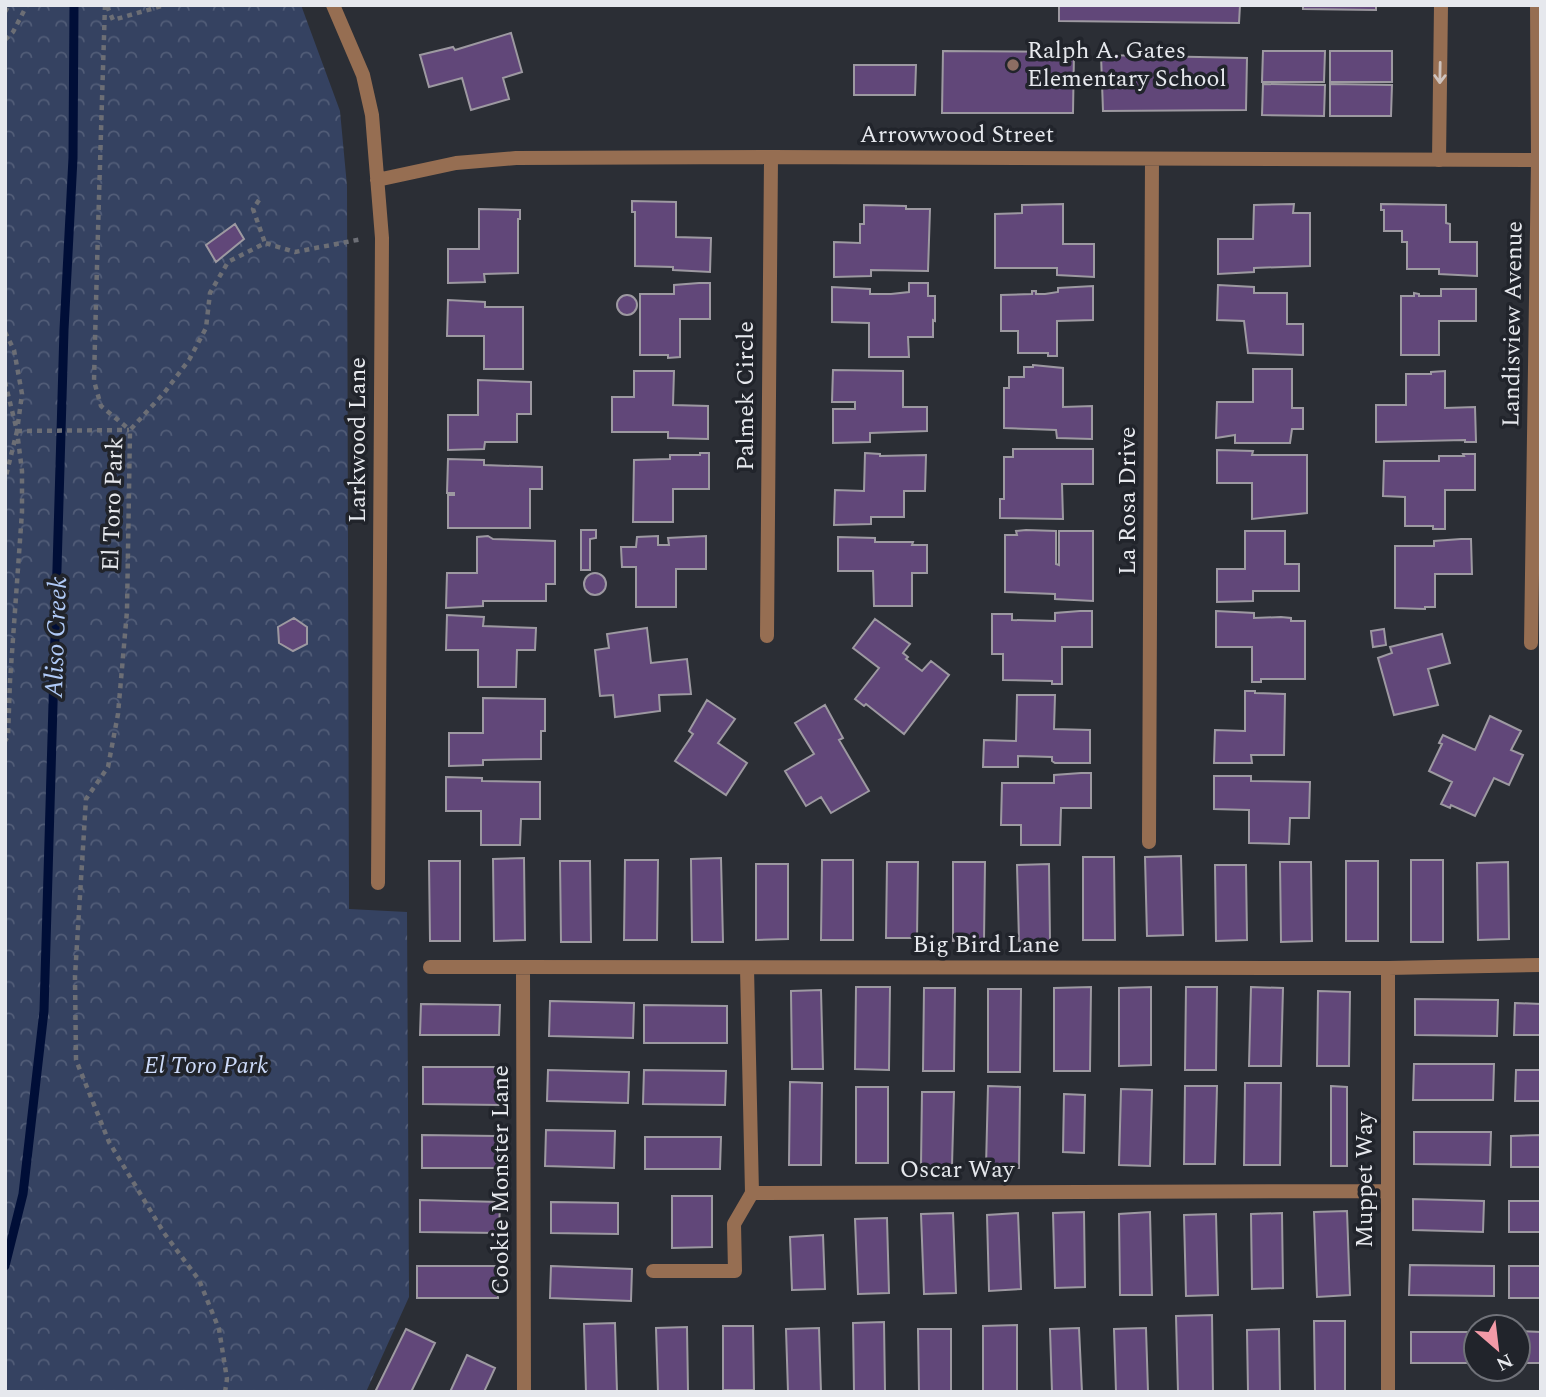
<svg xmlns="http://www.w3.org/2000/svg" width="1546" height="1397" font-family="Spectral,serif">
<defs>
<pattern id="park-crowns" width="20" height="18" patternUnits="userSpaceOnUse" patternTransform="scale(1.75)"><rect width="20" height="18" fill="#354261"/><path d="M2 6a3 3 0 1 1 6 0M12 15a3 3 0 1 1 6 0" fill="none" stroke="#525d78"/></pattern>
</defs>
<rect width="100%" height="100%" fill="#2b2e35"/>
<path fill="url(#park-crowns)" d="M5,5H301L340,111L347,186L349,909L407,912L409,1297L366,1392H5Z"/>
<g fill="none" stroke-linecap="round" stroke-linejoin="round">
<path stroke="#000e37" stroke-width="9" d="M5,1266L23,1194L44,1011L64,330L73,158L74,5"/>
</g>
<path fill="#614779" stroke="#9d99a1" stroke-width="2" d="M1059,5H1240L1239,23L1059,21Z
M1303,5H1376V10L1303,9Z
M511,33L522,72L503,78L509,99L471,110L462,78L429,87L420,55L453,47L455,50Z
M943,51L1074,52L1073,113H942Z
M1263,51H1325L1324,82H1262Z
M1330,51H1392V82H1330Z
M1101,55L1247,58L1246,110L1103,111Z
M854,65H916L915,95H854Z
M1263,84L1325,85L1324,116L1262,115Z
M1330,84L1392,85L1391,116H1330Z
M632,201L676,202V237L711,238L710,272L673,270V267L635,266V212H632Z
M1063,204V244H1094V277L1057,275V268H995V214L1022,213V205Z
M1294,204L1293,213H1310V266L1254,268V272L1218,274V239H1253L1254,205Z
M1381,204L1446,205V223L1450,224V242H1477V276L1439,274V269H1407V242H1402V231H1384V210H1381Z
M864,205L906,206V209H930L928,271L871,270V276L834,277V242L860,243V224H864Z
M479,209L520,210V219H518V273L484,274L485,282L448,283V249H479Z
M235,224L244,239L216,262L206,245Z
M699,283H710V319H680V357L668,358V355H640V294H674V285Z
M909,283H928V296H935V321L933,320V337H908L909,357H869V323L832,322V287L870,289V294H891L909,292Z
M1218,285L1254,287V293H1287V324H1303V355L1248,353L1244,321L1217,320Z
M1093,286V320L1057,321V356H1048V353H1018V331H1001V295L1032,294V291H1036V294H1045L1058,292V288Z
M1441,289H1476V321H1439V355H1401V296H1414V293L1419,294V296H1441Z
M617 305a10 10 0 1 1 20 0a10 10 0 1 1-20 0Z
M448,300L485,302V307H523V369H484V336H447Z
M1033,365L1063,368V407L1092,406V439L1057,438L1056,430L1004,428V388H1009V377H1024V367H1033Z
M1253,369H1292V408H1303V429H1292L1290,443H1235V435L1216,438L1217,402H1253Z
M833,370L903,371V407H927V431L870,433V442L833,443V409H855V402H832Z
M634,371H674L673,405L708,406V439L668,438V432H612V397H634Z
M1445,371V408L1475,407L1476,442H1465V440L1376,442V405H1406V374H1431V372Z
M478,380L531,382V414H517V442H485L484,449L448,450V415H478Z
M1013,449H1093V484H1062L1063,519L1000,518V499H1004V457H1013Z
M1217,450L1253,451L1252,455H1307V513L1252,519V483H1217Z
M700,453H709V489H673V522H633L634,460L670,459V455H700Z
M865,453L880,454V456L926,455L925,491H904V517H871V524L834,525L835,490L864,491Z
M1463,454H1475V490H1445V529H1433V526H1405V497L1383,496L1384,461H1439V456H1464Z
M448,459L484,460V465L542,467V489H530V528H448V495H454V493H447Z
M581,530H596V538L590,539V570H581Z
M1026,530L1056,531V564L1059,565V531H1093V601L1055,599V594L1005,592V535H1017L1016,531Z
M1245,531H1285V564H1299V591H1253V601L1217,602V569H1245Z
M488,536L493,539L555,541V584H546V601H483V606L446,608L447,573H477V537Z
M658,536V545H669L668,538L706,536V569H676V607H636V567H622L621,547H636L637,537Z
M838,537L875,538V542H913L912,545H927V573H912V606H874L873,571H838Z
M1461,539H1471L1472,574H1435V607H1425V609L1395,608V546H1434V541Z
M584 584a11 11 0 1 1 22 0a11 11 0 1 1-22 0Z
M1080,611H1092V647H1062V684H1052V681L1003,680V654H992V614H1012V620L1055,621V613Z
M1216,611L1254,613V618L1281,617L1291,618V621H1305V679H1261V682H1252V647H1216Z
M447,615L484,617L483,626L536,628L535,650H517L516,687H478V650H446Z
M294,618L307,627V644L293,651L279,643L278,627Z
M875,619L910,644L903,653L908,657L906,659L922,671L931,661L949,675L904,734L866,704L864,706L855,699L879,668L853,648Z
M647,628L651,663L687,659L691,694L659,695L660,711L615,717L613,695L600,696L595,650L609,648L607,634Z
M1384,629L1386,645L1373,647L1371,631Z
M1442,634L1450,663L1428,669L1438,705L1394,715L1378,658L1392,653L1390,647Z
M1245,691H1255V693L1285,694L1284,755H1251L1252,763H1214L1215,730L1245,731Z
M1017,695H1055L1054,729L1090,730V763H1055L1052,761V757L1018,756V767H983L984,740L1016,741Z
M483,698L545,699V731H541V759L483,760V765L449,766V733H483Z
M707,700L735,719L718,743L747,763L726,795L675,761L693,734L689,731Z
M825,705L843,738L839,740L869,791L831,813L821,797L806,806L785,771L814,754L795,723Z
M1490,716L1521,731L1511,750L1523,755L1509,785L1494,778L1475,816L1451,805L1450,808L1441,804L1452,782L1429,771L1442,744L1439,743L1443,735L1475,750Z
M1081,773H1091V808H1061L1060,845H1021V825H1001L1002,783H1054V775Z
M1214,776H1251V781L1310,782L1309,818H1290L1289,844L1249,843V810L1214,809Z
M446,777L482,778V781L540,782V819H521L520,845H481V811H446Z
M1181,856L1183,935L1147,936L1145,857Z
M1083,857H1114L1115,940H1083Z
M524,858L525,940L494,941L493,859Z
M721,858L723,942H692L691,859Z
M625,860H658L657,940H624Z
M822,860H853V940H821Z
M1411,860H1443V942H1411Z
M429,861H460V941H430Z
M560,861H590L591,942H561Z
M1346,861H1378V941H1346Z
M887,862H918L917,938H886Z
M953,862H985L984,941H953Z
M1280,862H1311L1312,941L1281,942Z
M1508,862L1509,939L1478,940L1477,863Z
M756,864H788V939L756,940Z
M1049,864L1050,941H1019L1017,865Z
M1215,865H1246L1247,940L1216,941Z
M856,987H890L889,1070L855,1069Z
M1091,987L1090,1071H1054V988Z
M1151,987V1065L1119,1066V988Z
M1186,987H1217L1216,1070H1185Z
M1251,987L1283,988L1281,1066H1249Z
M924,988H955L954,1071H923Z
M988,989H1021L1020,1072H988Z
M821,990L823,1069H792L791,991Z
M1318,991L1350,992L1349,1066H1317Z
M1415,999L1498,1000L1497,1036L1415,1035Z
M550,1001L634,1003L633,1038L549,1036Z
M1515,1003L1541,1004V1035H1514Z
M421,1004L500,1005L499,1035H420Z
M644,1005L727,1006V1043H644Z
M1414,1064H1494L1493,1100H1413Z
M423,1067H501L500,1105L423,1104Z
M548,1070L629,1072L628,1103L547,1101Z
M644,1070L726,1071L725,1105L643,1104Z
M1516,1070H1541V1101H1515Z
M790,1082L822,1083L821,1165H789Z
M1245,1083H1281L1280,1165H1244Z
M988,1086L1020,1087L1019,1168L986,1167Z
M1185,1086H1217L1215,1164H1184Z
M1331,1086L1347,1087V1166H1331Z
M856,1087H888V1163H856Z
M1121,1089L1152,1090L1150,1166L1119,1165Z
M922,1092H954L952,1166H921Z
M1064,1094L1085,1095L1084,1153L1063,1152Z
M546,1130L615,1131L614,1168L545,1166Z
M1414,1132H1491L1490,1165L1414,1164Z
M422,1135L497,1136V1168H422Z
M1541,1135V1167H1511V1136Z
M645,1137H721L720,1169H645Z
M672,1196H712V1247L672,1248Z
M1413,1199L1484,1201L1483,1232L1413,1230Z
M420,1200L500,1202L499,1233L420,1232Z
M1509,1201H1541V1232H1509Z
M551,1202L618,1203V1234L551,1233Z
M1347,1211L1350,1295L1317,1297L1314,1212Z
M1084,1212L1085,1287L1055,1288L1053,1213Z
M1150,1212L1152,1295H1120L1119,1214Z
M953,1213L956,1293L924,1294L921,1214Z
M1018,1213L1021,1289L989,1291L987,1215Z
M1282,1213L1283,1288L1252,1289L1251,1214Z
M1216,1214L1218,1295L1186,1296L1184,1215Z
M887,1218L889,1293L858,1294L855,1219Z
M823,1235L825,1289L792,1290L790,1237Z
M1410,1265L1494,1266V1296L1409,1295Z
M417,1266H498V1298H417Z
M551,1266L632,1269L631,1301L550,1298Z
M1509,1266H1541V1298H1509Z
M1212,1315L1213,1392H1178L1176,1316Z
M1314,1321H1345V1392H1315Z
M884,1322L885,1392H854L853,1323Z
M615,1323L617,1392H586L584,1324Z
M1017,1325V1392H983V1326Z
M723,1326H753L754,1390H723Z
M687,1327L688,1392H658L656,1328Z
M819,1328L821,1392H788L786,1329Z
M1079,1328L1082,1392H1052L1050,1329Z
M1146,1328L1148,1392H1116L1114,1329Z
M406,1329L435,1343L411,1392H375Z
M918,1329H951V1392H919Z
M1279,1329L1280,1392H1248L1247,1330Z
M1518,1331L1541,1332V1363H1518Z
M1411,1332H1476V1363H1411Z
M467,1355L495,1368L484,1392H450Z"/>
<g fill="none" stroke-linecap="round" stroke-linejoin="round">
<path stroke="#6c6e75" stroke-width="4.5" stroke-dasharray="5 5" stroke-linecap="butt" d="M105,5C101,131 97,256 94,381L101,406L130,430
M107,6L113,20L165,5
M5,12L9,5
M5,40L13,32L27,5
M259,200L253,209L265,243
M5,332L14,350L22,394L17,431L22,471V512L10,681L8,736L5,741
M5,382L17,431L5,480
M17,431L129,430
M225,1392L227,1379L219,1329L199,1280L164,1233L109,1142L76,1060L75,976L86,799L108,767L118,714L127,611L130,430L164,393L189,360L206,328L210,293L228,262L265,243L295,252L362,239"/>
<path stroke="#966e52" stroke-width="14" d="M1439,160L1441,5
M653,1271H735L734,1224L752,1193"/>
<path stroke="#966e52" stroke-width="14" d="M333,5L363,75L372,115L382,238L378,883
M377,180L456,163L516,158L771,157L1538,160
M767,636L771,157
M1531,643L1538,160L1537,5
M1149,842L1152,159
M430,967L1388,968L1541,965
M523,968L524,1392
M747,968L752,1193L1387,1191
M1388,1392V968"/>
</g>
<defs><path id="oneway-shaft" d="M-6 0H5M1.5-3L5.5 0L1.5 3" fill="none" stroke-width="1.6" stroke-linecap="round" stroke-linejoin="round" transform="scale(1.75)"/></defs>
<use stroke="#cec3be" href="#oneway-shaft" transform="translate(1440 73) rotate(91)"/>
<circle fill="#8d6e63" stroke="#21242b" stroke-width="2.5" cx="1013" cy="65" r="7"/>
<g text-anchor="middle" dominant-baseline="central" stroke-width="7" stroke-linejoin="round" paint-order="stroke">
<g font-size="24" fill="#e6e8ed" stroke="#21242b" text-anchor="start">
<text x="1027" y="51">Ralph A. Gates<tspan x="1027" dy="28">Elementary School</tspan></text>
</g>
<g font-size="24" fill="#e6e8ed" stroke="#21242b">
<text x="957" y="135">Arrowwood Street</text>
<text transform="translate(1513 324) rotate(-89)">Landisview Avenue</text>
<text transform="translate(746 396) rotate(-90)">Palmek Circle</text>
<text transform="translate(358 440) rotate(-90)">Larkwood Lane</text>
<text transform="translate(1128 501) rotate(-90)">La Rosa Drive</text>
<text transform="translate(113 504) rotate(-88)">El Toro Park</text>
<text x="986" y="945">Big Bird Lane</text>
<text x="957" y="1170">Oscar Way</text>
<text transform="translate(501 1180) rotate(-90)">Cookie Monster Lane</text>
<text transform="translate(1365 1180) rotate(-90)">Muppet Way</text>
</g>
<g font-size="24" font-style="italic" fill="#cddbfa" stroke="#21242b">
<text x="206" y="1066">El Toro Park</text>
</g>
<g font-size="26" font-style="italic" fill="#b0caf7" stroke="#21242b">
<text transform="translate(56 637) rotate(-88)">Aliso Creek</text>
</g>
</g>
<rect width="1546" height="1397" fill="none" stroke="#e6e8ed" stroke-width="14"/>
<g transform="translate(1497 1348) rotate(152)"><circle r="33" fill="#21242b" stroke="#707279" stroke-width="2"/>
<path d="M0-5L12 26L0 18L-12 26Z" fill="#f39aa7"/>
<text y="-10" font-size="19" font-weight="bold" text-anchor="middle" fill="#e6e8ed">N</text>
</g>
</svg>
